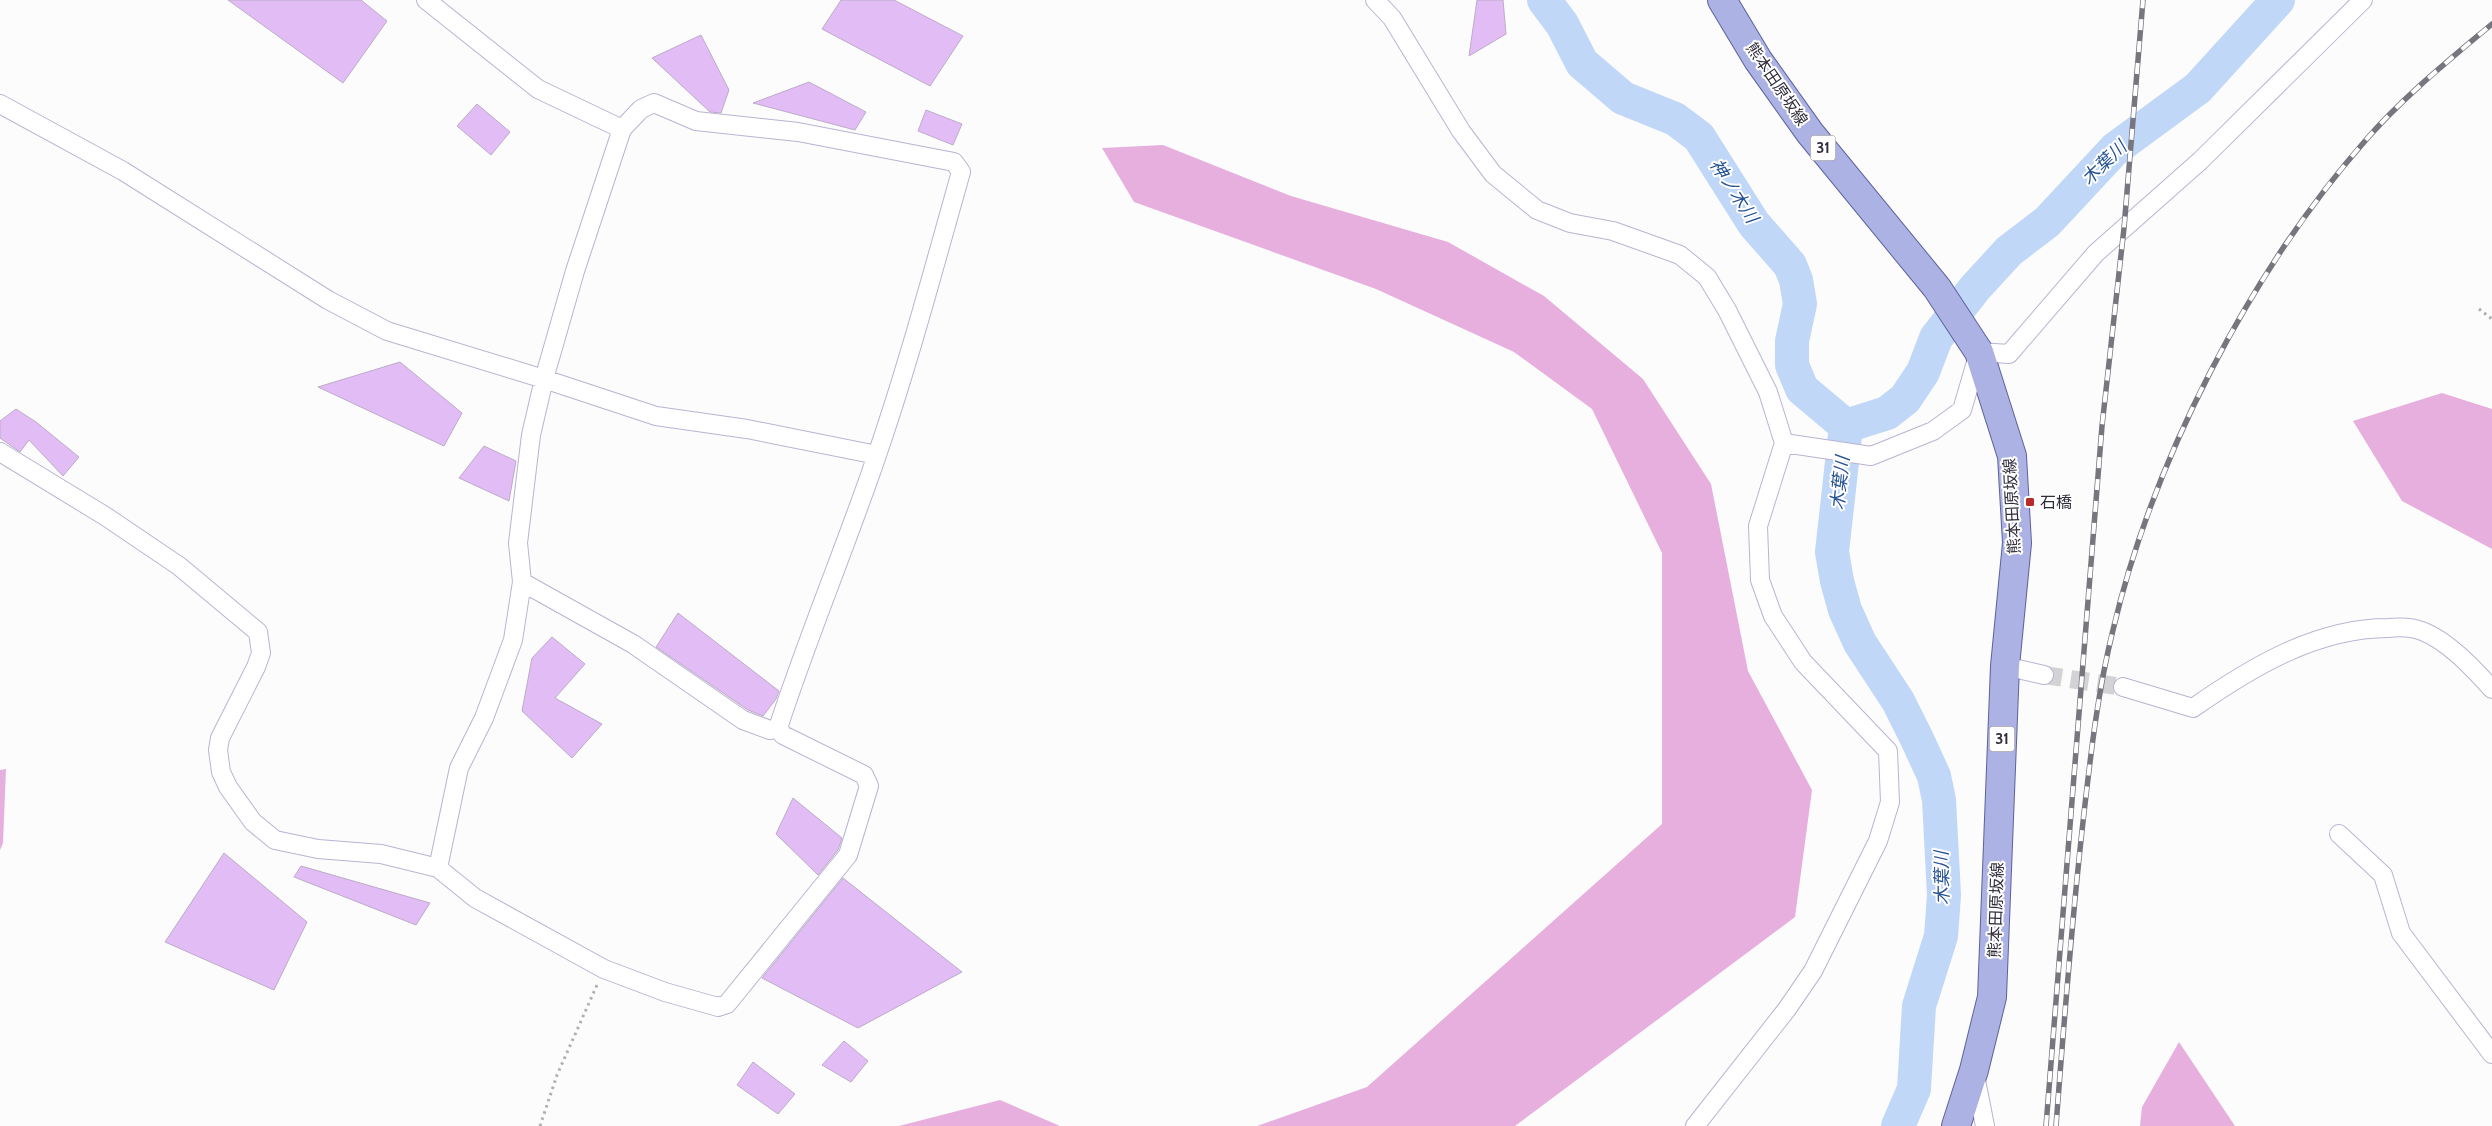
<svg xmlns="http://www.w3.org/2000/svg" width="2492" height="1126" font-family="Cabin,'Noto Sans JP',sans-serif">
<rect width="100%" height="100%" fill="#fcfcfc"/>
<path fill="#e6afdd" d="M1163,145L1291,196L1448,242L1544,296L1643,379L1711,484L1748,671L1812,790L1795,917L1515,1126H1257L1367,1087L1662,824V553L1592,409L1514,352L1376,289L1134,202L1102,148Z
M2442,393L2492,409V549L2402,501L2353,421Z
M6,769L3,843L0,850V770Z
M2179,1042L2235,1126H2140L2142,1107Z
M1000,1100L1060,1126H899Z"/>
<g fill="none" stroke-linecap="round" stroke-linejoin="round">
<path stroke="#c0d7f8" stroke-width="34" d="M1544,0L1562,24L1582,63L1623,98L1675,119L1699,137L1754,224L1790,265L1796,280L1800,304L1792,341V365L1802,389L1846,426
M1898,1126L1914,1089L1919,1006L1941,936L1944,895L1939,800L1934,776L1917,739L1898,701L1860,643L1845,610L1837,581L1832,552L1846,426L1887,413L1905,399L1923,372L1936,338L1975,288L2009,251L2047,222L2115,149L2198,88L2278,0"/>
</g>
<path fill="#e1bcf5" stroke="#bdabc8" d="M228,0H361L387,21L343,83Z
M841,0H894L963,36L930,86L822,29Z
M1477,0H1503L1506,34L1469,56Z
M701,35L729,90L721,113L710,112L652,58Z
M809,82L866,112L855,130L753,103Z
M477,104L510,132L491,155L457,126Z
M926,110L962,124L953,145L918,131Z
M400,362L462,413L444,446L318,387Z
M16,409L36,422L79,457L63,476L29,440L20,452L0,438V421Z
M484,446L516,461L509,501L459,478Z
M678,613L779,691L776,699L763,716L748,710L656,647Z
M552,637L585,664L555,698L602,724L572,758L522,711L532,658Z
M793,798L842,838L838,850L818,875L776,834Z
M224,853L307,922L274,990L165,942Z
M301,866L430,903L416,925L294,877Z
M843,878L962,972L858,1028L762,978Z
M844,1041L868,1061L851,1082L822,1065Z
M753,1062L795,1094L778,1114L737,1085Z"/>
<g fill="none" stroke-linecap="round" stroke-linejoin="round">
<path stroke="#d3d3d5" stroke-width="18" stroke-dasharray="18 9" stroke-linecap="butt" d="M2044,675L2123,687"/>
<g stroke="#bab3d3" stroke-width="20">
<path id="street" d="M426,0L538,89L622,129
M1375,0L1392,18L1461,131L1493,174L1537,210L1570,223L1613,231L1680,255L1707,277L1727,310L1768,392L1784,443L1758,526L1760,580L1773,616L1803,662L1888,751L1890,802L1878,841L1813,971L1787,1009L1695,1126
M0,104L123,171L328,300L387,331L544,379L656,416L747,429L877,455
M1784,443L1871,456L1933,431L1962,410L1979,352L2009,354L2096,253L2200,161L2363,0
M0,452L105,516L179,566L258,632L261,653L256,667L220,738L218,750L221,772L228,787L253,822L275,840L318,849L381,854L438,868L475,898L604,969L665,992L718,1007L727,1004L848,855L869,786L864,775L783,735L778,728
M522,582L633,644L743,720L770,730L778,728
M2005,666L2044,675
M2123,687L2193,708C2250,668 2316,628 2388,628C2398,627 2412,627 2422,631C2448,641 2473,668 2492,689
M2339,834L2383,875L2401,933L2492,1054
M438,868L459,768L484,718L513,640L522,582L518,543L531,435L544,379L575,271L622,129L641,109L654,103L696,121L798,132L954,162L961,172C934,267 909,362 877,455C846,546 808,636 778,728
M1975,1075L1985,1126"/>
</g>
<g stroke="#5d629c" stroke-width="30">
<path id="primary" d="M1722,0L1758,60L1810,133L1937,288L1979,352L2012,456L2017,543L2005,666L1992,997L1974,1070L1956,1126"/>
</g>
<path stroke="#b0afb4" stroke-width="3" stroke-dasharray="2.5 4" stroke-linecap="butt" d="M2479,309L2492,319
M540,1126L557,1075L597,985"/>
<use href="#street" stroke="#fff" stroke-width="18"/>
<use href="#primary" stroke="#acb2e3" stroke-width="28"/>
<g stroke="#77757d" stroke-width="5.5">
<path id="rail" d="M2046,1126L2102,426L2124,228L2143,0
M2056,1126C2064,1021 2072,917 2084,813C2091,752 2098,690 2113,630C2153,460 2250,272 2365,141C2402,98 2448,61 2492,24"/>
</g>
<use href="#rail" stroke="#fff" stroke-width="4" stroke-dasharray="11" stroke-linecap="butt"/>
</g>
<rect fill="#b92b26" stroke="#fff" stroke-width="2" x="2025" y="497" width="10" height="10" rx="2.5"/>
<g text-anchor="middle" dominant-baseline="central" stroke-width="4" stroke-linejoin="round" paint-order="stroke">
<g fill="#fff" stroke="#6f6d76" stroke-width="1">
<rect x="1810.5" y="135.5" width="25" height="25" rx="4"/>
<rect x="1989.5" y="726.5" width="25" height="25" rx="4"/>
</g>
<g font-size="15" font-weight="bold" fill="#312e3b">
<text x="1823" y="148">31</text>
<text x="2002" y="739">31</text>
</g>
<g font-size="16" fill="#312e3b" stroke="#fff">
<text transform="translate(1777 84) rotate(56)">熊本田原坂線</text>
<text transform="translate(2012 506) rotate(-93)">熊本田原坂線</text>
<text transform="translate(1996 910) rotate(-88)">熊本田原坂線</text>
</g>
<g font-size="16" fill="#312e3b" stroke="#fff" text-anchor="start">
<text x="2040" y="502">石橋</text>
</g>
<g font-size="18" font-style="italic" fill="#275393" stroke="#fff">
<text transform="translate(2104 163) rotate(-44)">木葉川</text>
<text transform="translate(1734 191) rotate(57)">神ノ木川</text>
<text transform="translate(1840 483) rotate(-84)">木葉川</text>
<text transform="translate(1942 878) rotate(-91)">木葉川</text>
</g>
</g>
</svg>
